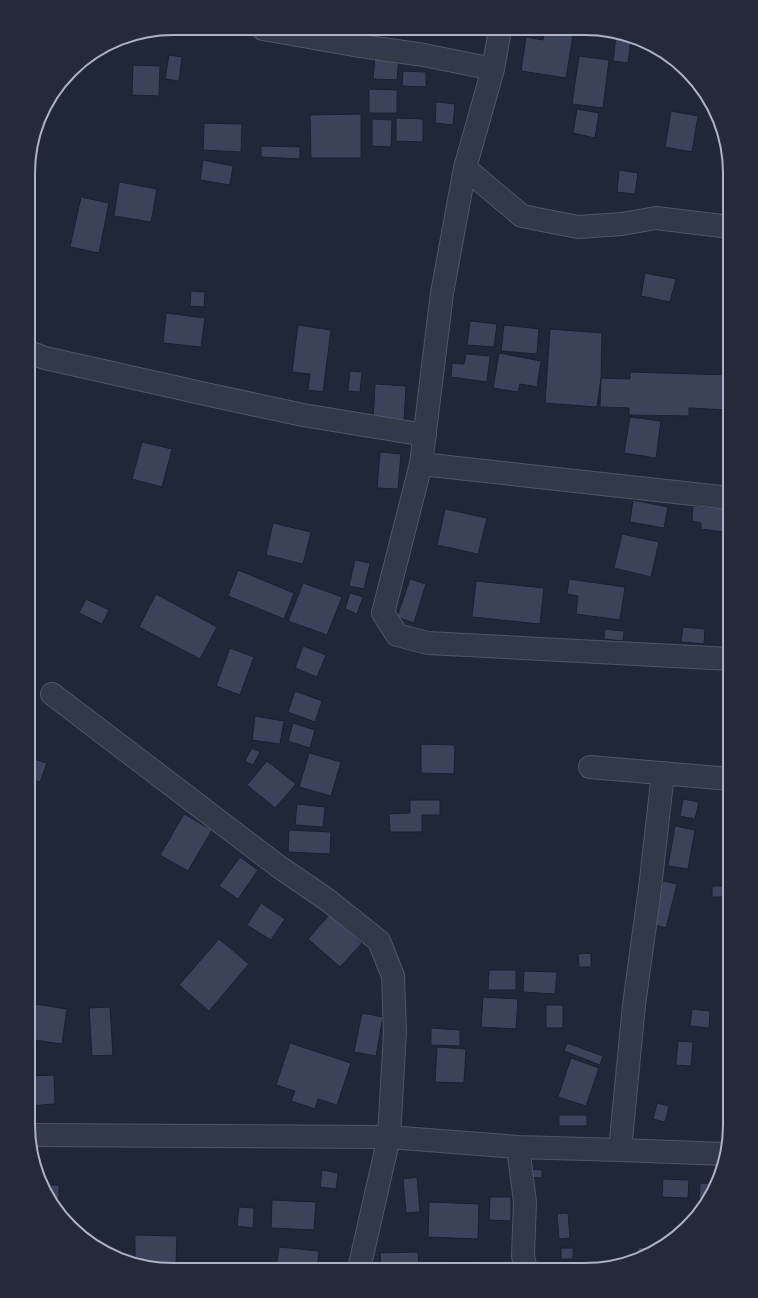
<svg xmlns="http://www.w3.org/2000/svg" width="758" height="1298" font-family="'Varela Round',sans-serif">
<rect width="100%" height="100%" fill="#1f2739"/>
<path fill="#3a4359" stroke="#1a2030" d="M544,30L573,35L566,78L521,71L526,37L543,40Z
M616,37L631,39L628,63L613,61Z
M169,55L182,57L179,81L165,79Z
M375,56L399,57L397,80L373,79Z
M579,56L609,60L603,108L572,104Z
M133,65L160,66L159,96L132,95Z
M403,71L426,72V87L402,86Z
M369,89L397,90V113H369Z
M436,102L455,104L453,125L435,123Z
M577,109L599,113L595,138L573,133Z
M671,111L698,116L692,152L665,147Z
M361,114V158H311L310,115Z
M396,118L423,119V142L396,141Z
M372,119L392,120L391,147L372,146Z
M204,123L242,124L241,152L203,150Z
M261,146L300,147V159L261,157Z
M203,160L233,166L230,185L200,180Z
M619,170L638,173L635,194L617,192Z
M119,182L157,189L151,222L114,216Z
M81,197L109,203L99,253L70,247Z
M645,273L676,279L670,302L641,296Z
M191,291L205,292L204,307L190,306Z
M166,313L205,318L201,347L163,343Z
M470,321L497,324L494,347L467,345Z
M298,325L331,330L323,392L308,390L310,374L292,372Z
M504,325L539,329L537,354L501,351Z
M550,329L602,333L601,378L597,407L545,403Z
M499,353L541,361L537,387L520,384L518,392L493,388Z
M466,354L490,356L487,382L451,377L452,363L464,364Z
M350,371L362,372L360,392L348,391Z
M630,372L730,375V410L689,408V416L629,415V408L600,407L601,378L630,379Z
M375,384L406,386L404,421L373,420Z
M630,417L661,421L656,458L624,453Z
M142,442L172,449L162,487L132,479Z
M380,452L401,454L398,489L377,488Z
M633,500L668,507L664,528L630,522Z
M693,506L725,509L723,532L701,529V523L692,521Z
M445,509L487,518L478,554L437,545Z
M730,521V538L727,537Z
M273,523L311,532L303,564L266,555Z
M622,534L659,542L651,577L614,568Z
M355,560L370,563L364,589L349,586Z
M238,570L294,593L284,619L228,596Z
M410,579L426,584L414,623L397,617Z
M569,579L625,587L620,620L576,614L578,596L567,594Z
M476,581L544,588L540,624L472,617Z
M303,583L342,597L327,635L288,621Z
M350,593L363,597L357,614L345,609Z
M156,594L217,627L200,659L139,627Z
M86,599L109,610L102,624L79,613Z
M683,627L705,629L704,644L681,642Z
M605,629L624,631L623,641L604,639Z
M303,646L326,655L317,677L295,668Z
M230,648L254,657L240,695L216,686Z
M295,691L322,701L315,722L288,712Z
M255,716L284,721L280,744L252,740Z
M293,723L315,730L310,748L288,741Z
M421,744L455,745L454,774L421,773Z
M252,748L260,752L253,765L245,761Z
M309,753L341,762L331,796L299,787Z
M28,757L47,763L40,782L28,778Z
M267,761L296,784L275,808L247,785Z
M683,799L699,802L695,819L680,816Z
M410,800H440V815H422V832H390L389,814L410,813Z
M297,804L325,807L323,827L295,825Z
M184,814L212,830L188,871L160,855Z
M675,826L695,830L688,869L668,866Z
M289,830L331,832L330,854L288,852Z
M240,857L258,870L238,899L219,886Z
M663,881L677,884L666,928L652,924Z
M712,886H730V897H712Z
M261,903L285,919L271,940L247,925Z
M330,914L362,943L340,967L308,939Z
M219,939L249,964L209,1011L179,985Z
M591,953V967H579L578,954Z
M489,970H516V990H488Z
M524,971L557,972L555,994L523,992Z
M483,997L518,999L516,1029L481,1027Z
M28,1003L67,1009L62,1044L28,1039Z
M546,1005H563V1028H546Z
M110,1007L113,1055L92,1056L89,1008Z
M692,1009L710,1011L709,1028L690,1026Z
M362,1013L383,1017L376,1056L354,1052Z
M431,1028L460,1030V1046L431,1045Z
M678,1041L693,1042L691,1066L676,1065Z
M290,1043L351,1063L337,1105L318,1099L315,1109L291,1101L295,1091L276,1085Z
M567,1043L603,1056L600,1065L564,1051Z
M437,1047L466,1049L464,1083L435,1082Z
M571,1058L599,1068L586,1106L558,1097Z
M54,1075L55,1104L28,1106V1076Z
M657,1103L669,1106L665,1122L653,1119Z
M559,1115H587V1126H559Z
M529,1169L542,1170V1178L529,1177Z
M322,1170L338,1173L336,1189L320,1187Z
M417,1177L420,1212L406,1213L403,1179Z
M663,1179L689,1180L688,1198L662,1197Z
M700,1183L717,1184L709,1199L699,1198Z
M43,1185H59V1199L50,1198Z
M490,1197H511V1221L489,1220Z
M272,1200L316,1202L314,1230L271,1228Z
M429,1202L479,1204L478,1239L428,1237Z
M239,1207L254,1208L253,1228L237,1226Z
M568,1213L570,1238L559,1239L557,1214Z
M135,1235L177,1236L176,1263H139L135,1261Z
M279,1247L319,1251L317,1269H276Z
M638,1247L657,1249L637,1260Z
M561,1248H573V1259H561Z
M418,1252L419,1270L381,1269L380,1253Z
M448,1262H474V1270H447Z"/>
<g fill="none" stroke-linecap="round" stroke-linejoin="round">
<g stroke="#505667" stroke-width="24">
<path id="minor" d="M263,29L354,45L424,55L493,69
M500,30L493,69L465,168L442,293L421,464L383,613L397,635L428,643L730,659
M465,168L522,216L578,227L622,224L656,218L730,227
M29,352L45,358L210,395L303,415L425,435
M421,464L730,498
M52,694L278,866L329,901L379,941L393,976L395,1032L389,1137L359,1269
M590,767L730,779
M30,1135L389,1137L518,1147L620,1150L725,1154
M518,1147L525,1202L523,1256L526,1270
M620,1150L634,1005L650,888L663,773"/>
</g>
<use href="#minor" stroke="#323949" stroke-width="22"/>
</g>
<path d="M0 0H758V1298H0ZM173 35H585A138 138 0 0 1 723 173V1125A138 138 0 0 1 585 1263H173A138 138 0 0 1 35 1125V173A138 138 0 0 1 173 35Z" fill="#242a39" fill-rule="evenodd"/>
<path fill="none" stroke="#acb3c6" stroke-width="2" d="M173 35H585A138 138 0 0 1 723 173V1125A138 138 0 0 1 585 1263H173A138 138 0 0 1 35 1125V173A138 138 0 0 1 173 35Z"/>
</svg>
